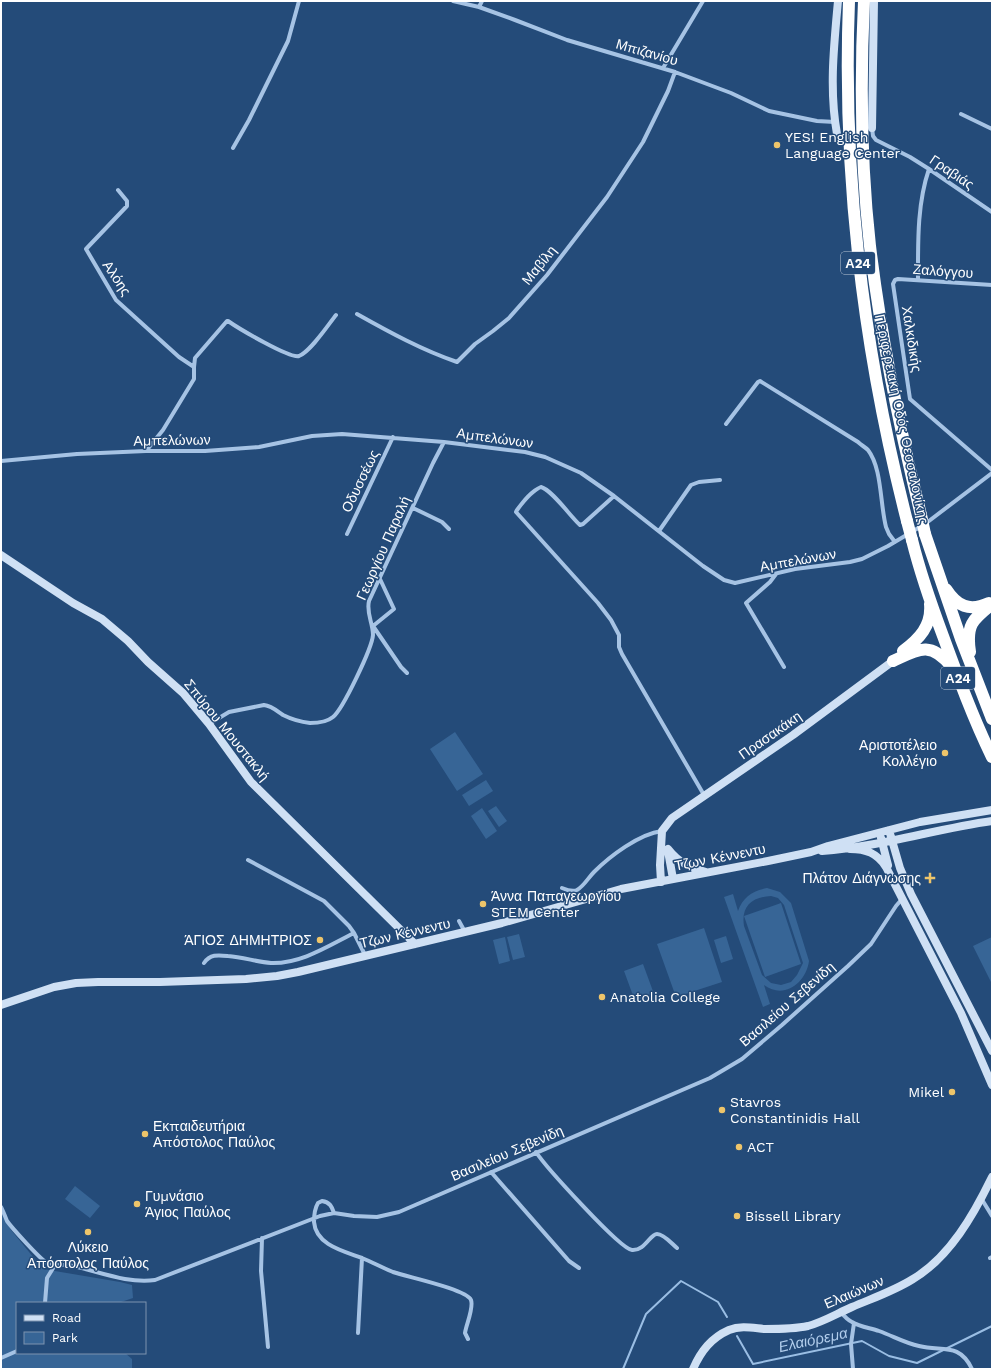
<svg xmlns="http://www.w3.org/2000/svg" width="993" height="1370" font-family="'Work Sans',sans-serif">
<rect width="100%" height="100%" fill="#244b79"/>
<path fill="#376596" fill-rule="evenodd" d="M455,732L483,774L457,791L430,749Z
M486,780L493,791L469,806L462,795Z
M496,806L507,821L499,827L488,811Z
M482,808L497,831L486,839L471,816Z
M767,888L780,892L791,903L809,961C806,983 784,1000 764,985L770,1004L763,1007L724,897L733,894L738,911C743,897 752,891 767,888ZM771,896L778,898L784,905L803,963L797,975L791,982L781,985L771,983L762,975L744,926C741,907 751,897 771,896Z
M781,903L801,964L765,977L744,916Z
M704,928L722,982L676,997L657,944Z
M519,934L525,957L513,960L507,937Z
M726,936L733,959L721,963L714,940Z
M505,937L510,961L499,964L493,940Z
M992,937V984L973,946Z
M643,964L654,994L635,1001L624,971Z
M75,1186L100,1206L90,1218L65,1199Z
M1,1212L11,1230L43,1269L120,1282L132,1285L133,1298L118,1303H17V1353H125L132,1359V1369H1Z"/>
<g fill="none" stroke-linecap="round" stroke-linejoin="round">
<path stroke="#9abee4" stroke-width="2" d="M737,1336L753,1364L862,1341L889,1356L917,1363L992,1326
M623,1369L646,1314L681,1281L718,1302L727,1317"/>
<path stroke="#a6c3e4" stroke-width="4" d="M453,1L479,7L515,20L567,40L675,72L731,93L769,111L817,121L835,122
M479,7L482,1
M663,68L703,1
M961,114L992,129
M872,128L873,136L876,140L910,157L929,169L992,212
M233,148L249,120L288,41L299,1
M118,190L127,201V206L86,249L116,300L179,357L194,367
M918,280C918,243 917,204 929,169
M992,285L898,279L895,280L893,284L910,399L992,470
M357,314C389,332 422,350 457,362L475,344L493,331L509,318L547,275L607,197L643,142L668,91L675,72
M726,424L758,382L760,381L858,442C861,445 865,447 868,450C882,468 880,504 886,527L889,534L895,542
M146,451L163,430L194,379V367L195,358L227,321H228C238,328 290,359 299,356C311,351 328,325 336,315
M1,461L77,454L146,451H205L259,447L312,436L342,434L444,442L525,452L545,457L581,473L614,496L703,566L724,580L735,583L795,569L850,562L862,559L888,546L925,524L992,473
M614,496L583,524L580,525C570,516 552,490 541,487C531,491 523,502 517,510L516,512L598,603L611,620L619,635V647L622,654L704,795
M413,508L442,522L449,529
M659,531L691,485L699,482L720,480
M347,534L393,437
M776,574L770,582L746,603L784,667
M380,579L394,609L373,626L401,667L407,673
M209,724L229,712L264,705C272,706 277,711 283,715C291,719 301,722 310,723C318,723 327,722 333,717C343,709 372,648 373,635C373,623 366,613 369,601L433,463L444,442
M248,860L324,901L349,926L354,933L365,955
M562,888C567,890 572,892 577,890C584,886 588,878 594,872C610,856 639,834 662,831
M459,921L465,932
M204,963C210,954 218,955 228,956C243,957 257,962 271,963C301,964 328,946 354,933
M536,1152C545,1166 620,1249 632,1250C645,1251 650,1234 657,1234C664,1234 672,1244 677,1248
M491,1172L569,1261L579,1268
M981,1198L992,1216
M1,1207C3,1211 5,1216 7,1221C12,1228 40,1259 47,1263C53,1266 61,1264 68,1265C96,1270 125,1284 155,1280L320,1216L334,1213L354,1216L377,1217L399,1212L710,1078L742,1059L782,1025L848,966L871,944L896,906L902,899
M334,1213C332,1207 330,1202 322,1201L318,1203C315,1208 314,1216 314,1222C316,1245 343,1251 362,1258L358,1333
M262,1238L261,1271L268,1347
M362,1258C372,1262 383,1268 393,1272C407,1277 466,1289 471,1300C474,1308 466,1325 465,1333L468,1339
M990,1258L992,1257
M45,1303L47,1278L55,1265
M841,1312C844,1316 848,1320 852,1322C860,1327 871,1328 879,1331C893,1336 905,1343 919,1346C942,1352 959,1342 972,1369
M1,1358L17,1351
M853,1369L851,1344L854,1323"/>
<path stroke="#cfe0f4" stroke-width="8" d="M872,128L874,1
M837,134C829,90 834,45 838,1
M1,555L73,603L102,619L128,641L148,662L183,693L209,724L251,782L415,944
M889,830L900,868L911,894L992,1051
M881,838L888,865
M668,849C679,863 689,867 706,872
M850,849C866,849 877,853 886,867L961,1013L992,1085
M668,851L673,879
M822,851C879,847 935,829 992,821
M661,882L660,865L662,831L672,818L793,735L893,661
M1,1005L54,987L76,983L98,982H160L246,979L277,976L298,972L502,923L621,889L768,861L811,852L828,846L920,822L992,810
M693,1369C701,1351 711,1338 729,1330C741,1325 753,1328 765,1329C780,1329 794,1329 808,1326C823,1322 838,1313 852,1307C873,1298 894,1291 913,1279C950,1257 974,1214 992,1177"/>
<path stroke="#fff" stroke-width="12" d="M849,1C842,179 863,349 907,521
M864,1C860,82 861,165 870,246C881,337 899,426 921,515
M925,534L961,639L992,719
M912,540C920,572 931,604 943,636C958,677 973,718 992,757
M946,589C957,606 969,612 989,603
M903,651C919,639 932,626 930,604
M970,652C966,625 972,620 992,604
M893,661C919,649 930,641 951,666"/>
<path stroke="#fff" stroke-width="12" d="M921,515L925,534
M907,521L912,540"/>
</g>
<g fill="#eec56a" stroke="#244b79" stroke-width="1.5">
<circle cx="777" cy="145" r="4"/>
<circle cx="945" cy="753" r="4"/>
<path d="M928 872h4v4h4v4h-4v4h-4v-4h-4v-4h4z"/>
<circle cx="483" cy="904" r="4"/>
<circle cx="320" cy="940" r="4"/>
<circle cx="602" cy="997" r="4"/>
<circle cx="952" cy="1092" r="4"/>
<circle cx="722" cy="1110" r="4"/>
<circle cx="145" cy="1134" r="4"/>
<circle cx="739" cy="1147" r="4"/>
<circle cx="137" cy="1204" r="4"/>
<circle cx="737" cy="1216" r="4"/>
<circle cx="88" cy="1232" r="4"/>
</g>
<g text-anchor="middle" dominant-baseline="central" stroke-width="3" stroke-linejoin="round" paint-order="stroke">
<g fill="#244b79" stroke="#bdc9d7" stroke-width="1">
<rect x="841" y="252" width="34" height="22" rx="3"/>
<rect x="941" y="667" width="34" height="22" rx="3"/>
</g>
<g font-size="13" font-weight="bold" fill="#fff">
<text x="858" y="263">Α24</text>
<text x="958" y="678">Α24</text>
</g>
<g font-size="14" fill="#fff" stroke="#244b79">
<text transform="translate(647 52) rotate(16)">Μπιζανίου</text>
<text transform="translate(952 172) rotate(34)">Γραβιάς</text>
<text transform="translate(539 265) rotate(-51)">Μαβίλη</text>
<text transform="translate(943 271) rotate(4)">Ζαλόγγου</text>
<text transform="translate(117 278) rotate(56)">Αλόης</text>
<text transform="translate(912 339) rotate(81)">Χαλκιδικής</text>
<text transform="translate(902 419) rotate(78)">Περιφερειακή Οδός Θεσσαλονίκης</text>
<text transform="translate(495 438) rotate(8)">Αμπελώνων</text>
<text transform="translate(172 440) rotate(-1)">Αμπελώνων</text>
<text transform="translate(360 481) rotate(-64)">Οδυσσέως</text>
<text transform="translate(383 548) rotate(-66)">Γεωργίου Παραλή</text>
<text transform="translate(798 560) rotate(-10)">Αμπελώνων</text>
<text transform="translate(227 730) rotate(51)">Σπύρου Μουστακλή</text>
<text transform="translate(770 735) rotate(-35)">Πρασακάκη</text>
<text transform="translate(720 857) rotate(-11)">Τζων Κέννεντυ</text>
<text transform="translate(405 933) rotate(-13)">Τζων Κέννεντυ</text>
<text transform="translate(787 1004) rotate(-41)">Βασιλείου Σεβενίδη</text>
<text transform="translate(507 1153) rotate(-23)">Βασιλείου Σεβενίδη</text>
<text transform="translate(854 1292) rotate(-23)">Ελαιώνων</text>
</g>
<g font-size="14" fill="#fff" stroke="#244b79" text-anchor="start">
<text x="785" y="137">YES! English<tspan x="785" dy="16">Language Center</tspan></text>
<text x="937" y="745" text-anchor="end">Αριστοτέλειο<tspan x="937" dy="16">Κολλέγιο</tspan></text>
<text x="921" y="878" text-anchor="end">Πλάτον Διάγνωσης</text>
<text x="491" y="896">Άννα Παπαγεωργίου<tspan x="491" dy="16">STEM Center</tspan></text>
<text x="312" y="940" text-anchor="end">ΆΓΙΟΣ ΔΗΜΗΤΡΙΟΣ</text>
<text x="610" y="997">Anatolia College</text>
<text x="944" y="1092" text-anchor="end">Mikel</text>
<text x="730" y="1102">Stavros<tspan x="730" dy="16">Constantinidis Hall</tspan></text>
<text x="153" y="1126">Εκπαιδευτήρια<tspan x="153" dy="16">Απόστολος Παύλος</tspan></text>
<text x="747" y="1147">ACT</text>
<text x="145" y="1196">Γυμνάσιο<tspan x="145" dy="16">Άγιος Παύλος</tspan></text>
<text x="745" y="1216">Bissell Library</text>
<text x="88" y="1247" text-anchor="middle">Λύκειο<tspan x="88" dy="16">Απόστολος Παύλος</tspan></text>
</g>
<g font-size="15" font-style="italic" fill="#b1cdec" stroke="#244b79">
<text transform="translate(813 1340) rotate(-12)">Ελαιόρεμα</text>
</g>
</g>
<rect width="993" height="1370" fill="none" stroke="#ffffff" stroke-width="4"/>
<rect x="16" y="1302" width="130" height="52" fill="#244b79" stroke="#7c93af"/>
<rect x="24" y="1315" width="20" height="6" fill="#cfe0f4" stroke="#7c93af"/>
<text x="52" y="1322" font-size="12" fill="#ffffff">Road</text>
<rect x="24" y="1332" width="20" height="12" fill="#376596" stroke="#7c93af"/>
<text x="52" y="1342" font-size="12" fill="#ffffff">Park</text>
</svg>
